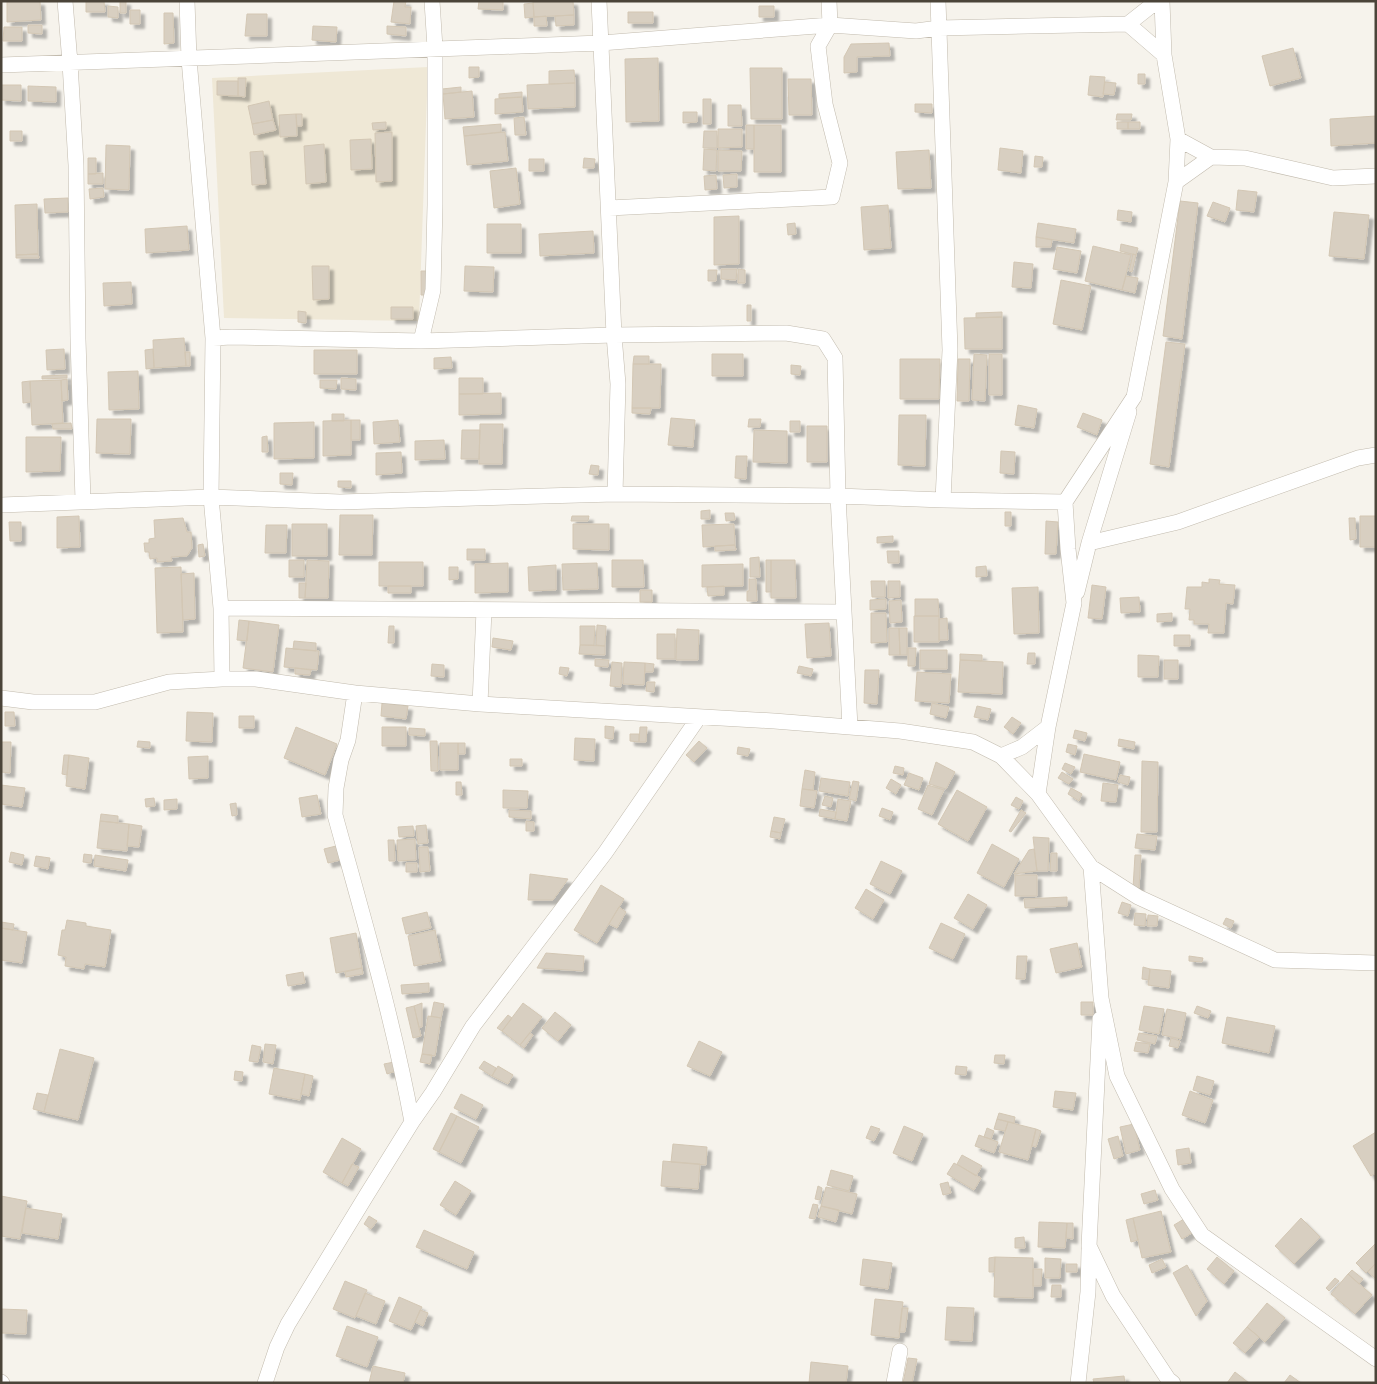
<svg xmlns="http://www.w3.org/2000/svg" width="1377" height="1384" font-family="Quicksand,sans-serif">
<defs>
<filter id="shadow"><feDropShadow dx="4.5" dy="4.5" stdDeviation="1" flood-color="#0004"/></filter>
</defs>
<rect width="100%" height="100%" fill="#f6f3ec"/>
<path fill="#efe8d6" d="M428,67L419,321L224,318L212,78Z"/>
<path fill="#d8cfc1" stroke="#d3c7b4" filter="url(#shadow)" d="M7,1H40L41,20L7,22Z
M86,1H104L105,12H86Z
M120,1H126V13H120Z
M394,1H406L405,7H411L410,24L391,22Z
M479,1H503V10L478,9Z
M533,1H573L574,15L534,17Z
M533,3L534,17L525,18L524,4Z
M108,6L118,7V18L108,17Z
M759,6H774V17H759Z
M130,10H140V24H130Z
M628,12H653V23H628Z
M164,13H173L174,43L164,44Z
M247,14H267V36H245Z
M574,15V25L556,26L555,16Z
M546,16L547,26H534V17Z
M28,25H42V34L28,33Z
M313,26L337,27L336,42L312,40Z
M387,26L406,27V36L387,34Z
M4,27H22V41H3Z
M889,43L890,56L857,57V72L844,73V57L851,44Z
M1293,48L1301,78L1270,86L1262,56Z
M658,58L659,121L626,122L625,59Z
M469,67H479V77L469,78Z
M750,68H782V119H751Z
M574,70L575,83L549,84V71Z
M1138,74H1145V84H1138Z
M1090,76L1105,77L1103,97L1088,95Z
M238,78H246L245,97L238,96Z
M788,79H811L812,115H789Z
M217,81H238V96L217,95Z
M1105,82L1116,83L1114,95L1103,94Z
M575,83V107L528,109L527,85Z
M1,85H21V101L1,100Z
M28,86L56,87V102L28,101Z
M461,87V92L443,94L442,89Z
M472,91L474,117L445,119L443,94Z
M522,92V97L499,98V94Z
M522,97L523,112L495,114V99Z
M703,99H711V124H703Z
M269,101L273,120L252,124L248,106Z
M915,104H932V113L915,112Z
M728,105H741L742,126H728Z
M683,112H697V122L683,123Z
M296,114H302V126H297Z
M296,114L297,136L280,137L279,115Z
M1117,114H1132L1131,120H1116Z
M1376,116V143L1331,146L1330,119Z
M524,117L526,135H515L514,118Z
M273,120L276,130L254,135L252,124Z
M386,122V129L373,130L372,123Z
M1117,122H1128V129H1117Z
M1128,122H1140V129H1128Z
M501,124V132L464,136L463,127Z
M746,125H754V149H746Z
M754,125H781V172H754Z
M718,129H742V147L718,148Z
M10,131H22V141H10Z
M704,131H717V148H703Z
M392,132V181L376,182L375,133Z
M505,132L508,161L467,165L464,136Z
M371,139L372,169L351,170L350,140Z
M324,144L326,182L306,184L304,146Z
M106,145L130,146L129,190L105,189Z
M1000,148L1023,151L1021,173L998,170Z
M704,149L717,150L716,171L703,170Z
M718,150L742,151L741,171H718Z
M929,150L931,188L898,189L896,152Z
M263,151L266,184L252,185L250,152Z
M1035,156L1043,157L1042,167H1034Z
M88,158H96V174H88Z
M584,158L595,159L594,168H583Z
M529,159H544V171H529Z
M516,168L520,204L494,208L490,171Z
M103,173V184H88V174Z
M737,174V187L724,188L723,175Z
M716,175L717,189L705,190L704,176Z
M103,188L104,197L90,199L89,189Z
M1238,190L1257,192L1254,212L1236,210Z
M68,198V212L45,213L44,199Z
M1180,201L1198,203L1182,339L1163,336Z
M1213,202L1230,208L1225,222L1207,216Z
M37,204L38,254L16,255L15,205Z
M888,205L891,248L864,250L861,207Z
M1118,210L1132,212L1131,222L1117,220Z
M1334,212L1369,215L1364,259L1329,256Z
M739,216V264L714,265V217Z
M795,223L796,234L788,235L787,224Z
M1038,223L1076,229L1074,243L1036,237Z
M487,224H521V253H487Z
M187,226L189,250L146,253L145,229Z
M593,231L594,253L540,256L539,234Z
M1036,237L1052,240L1051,247H1036Z
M1121,244L1138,248L1136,255L1120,251Z
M1093,246L1131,255L1122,290L1085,281Z
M1057,247L1081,251L1077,273L1053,269Z
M38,254L39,258H16V255Z
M1133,254L1136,255L1132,272L1129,271Z
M1014,262L1033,264L1031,288L1012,287Z
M312,266H329V299L313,300Z
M465,266L494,267L493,292L464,291Z
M721,269H737L736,280L721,279Z
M738,269L745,270V283H738Z
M708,270H717L716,281H708Z
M421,271H429V295H421Z
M1126,276L1138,278L1135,293L1122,290Z
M1061,280L1091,286L1082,330L1053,324Z
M131,282L132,304L104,306L103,283Z
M747,305H751V321H747Z
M391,307H413V319H391Z
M298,311L306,312V323L298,322Z
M1002,312V317L976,318V313Z
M1002,317V349H965L964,318Z
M184,338L186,366L154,368L153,340Z
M1166,342L1185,344L1169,467L1150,464Z
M64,349L65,369L47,370L46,350Z
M153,349L154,368L146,369L145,350Z
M314,350H357V374H314Z
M185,352H190V366H186Z
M712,354H743V376H712Z
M974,354L987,355L985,401L972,400Z
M989,354H1002V395H989Z
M634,356H649V364H633Z
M451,357L452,368L434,369V358Z
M900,359H940L939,399H900Z
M958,359H970L969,401H957Z
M633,364H661L660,408H632Z
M791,365L801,366L800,375L791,374Z
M138,371L139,409L109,410L108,372Z
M67,375V378L42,379V376Z
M341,378L356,379V390L341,389Z
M459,378H483V394H459Z
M67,379L68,400L62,401L61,380Z
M61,380L63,423L32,425L30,381Z
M320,380H337L336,389L320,388Z
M30,381L31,402L23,403L22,382Z
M501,393V414L459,415V394Z
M1018,405L1037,409L1034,428L1015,425Z
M632,408H651L650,414L632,413Z
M1083,413L1102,420L1097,435L1077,427Z
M332,414H344V421H332Z
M899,415H926L925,466L898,465Z
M671,418L695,420L693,447L668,445Z
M97,419H131L130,454L96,453Z
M749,419H761L760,427H748Z
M351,420H360V440H351Z
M351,420V455L323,456V421Z
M398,420L400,442L374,444L373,422Z
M790,421H800V432H790Z
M314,422V458L274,459V423Z
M71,423L72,429H53L52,424Z
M480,424H503L502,464H479Z
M807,426H827V462H807Z
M462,430H480L479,459H461Z
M754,430L787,431V463L753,462Z
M267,436L268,452H262V437Z
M26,437H61L60,471L26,472Z
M444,440L445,459L415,460V441Z
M1001,451L1015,452L1014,474L1000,473Z
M401,452L402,473L376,475V453Z
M736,456H747L746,479L735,478Z
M591,465L599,466L598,475L589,474Z
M280,473H293L292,485L280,484Z
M338,481H351V488L338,487Z
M710,510V519H701V511Z
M1005,512H1011V526H1005Z
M725,513H734L735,520L726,521Z
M340,515H373L372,555H339Z
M79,516L80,547L57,548V517Z
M572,516H589L588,521H571Z
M1360,516H1376V547H1360Z
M183,518L187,532H191L192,548L187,556L171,557L172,561L157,562V558L150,559L149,552H145L144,543H149V539L155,538L154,520Z
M1349,518H1355L1356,539L1350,540Z
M1046,521L1058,522L1056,554H1045Z
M9,522H21V541H10Z
M292,524H327V556H292Z
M573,524H609V550L573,549Z
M734,524L735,545L703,547L702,525Z
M266,525H287L286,553H265Z
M893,536V542L877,543V537Z
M203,544L205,556L199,557L198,545Z
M735,545L736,550L715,551V546Z
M467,549H485V560H467Z
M887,551H899V563H888Z
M759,557L760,577H750V558Z
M289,560H304V577H289Z
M307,560L329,561L328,598H305Z
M612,560H643L644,587H612Z
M766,560H771V592H766Z
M771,560H795L796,598H771Z
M379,562H423V586H379Z
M508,563V592L475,593V564Z
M597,563L598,589L563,590L562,564Z
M743,564V586L702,587V565Z
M556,565V590L529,591L528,567Z
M986,566L987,576L976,577V567Z
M181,567L183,632L157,633L155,568Z
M449,567H458V579L449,580Z
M194,573L195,619L183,620L181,574Z
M749,579H756L757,601H747V591H749Z
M1209,579L1220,580L1219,584L1235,585L1233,604L1226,603L1224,633H1208L1209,624H1194V620H1189L1190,609H1185L1187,587H1202V582L1209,583Z
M871,581H885V597H872Z
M888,581H900V597L888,598Z
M299,583H306L305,598H299Z
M1092,585L1106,587L1102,619L1088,618Z
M388,586H411V593H388Z
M724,586V595L708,596L707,587Z
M1038,587L1039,633L1014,634L1012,588Z
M640,590H652V602H640Z
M1139,597L1140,612L1121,613L1120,598Z
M886,599V609L870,610V600Z
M915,599H938L939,616H915Z
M901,600L902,622L890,623L889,601Z
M871,613H886L887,642L871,643Z
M1172,613V621L1157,622V614Z
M914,616H939V642H914Z
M947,618L948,640H939V619Z
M239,620L249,621L247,641L237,640Z
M249,621L279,625L273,672L243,668Z
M829,623L831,656L807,658L805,624Z
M597,625L606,626L605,646L596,645Z
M389,626H394V643H388Z
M580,626H595L594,645H580Z
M889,628H899L900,655H889Z
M899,628H907V655H900Z
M677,629L699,630L698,660H676Z
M657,634H675V659H657Z
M1174,635H1190V646H1174Z
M493,638L513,641L511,650L492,647Z
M294,641L316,643V651L293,649Z
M580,645L605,646V655L579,654Z
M286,648L319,651L317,670L284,667Z
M908,648H916L915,666H908Z
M920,650H947V669H920Z
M1028,653H1035V664H1027Z
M960,654L982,655V661L960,660Z
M1138,655L1159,656L1158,677H1138Z
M595,659L609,660L608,667L595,666Z
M960,660L1003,662L1002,694L958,692Z
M1164,660H1178V679H1164Z
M612,662L622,663L621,687L610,686Z
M624,662L645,663L644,685L623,684Z
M645,663L654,664L653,672H645Z
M432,664L444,665V677L431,676Z
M799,666L813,669L811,676L797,673Z
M560,667L569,668L567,676L559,674Z
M295,668L311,670L310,675L295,674Z
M865,670H879L877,704L864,703Z
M917,672L951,674L949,703L915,701Z
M647,682H655L654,692L646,691Z
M382,703L408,706L406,719L381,716Z
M932,703L949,707L946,718L930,714Z
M977,706L991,709L988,720L974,717Z
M5,712H14L15,726H5Z
M187,712L213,713L212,742L186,741Z
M239,716H254V728H239Z
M1012,717L1021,723L1013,734L1004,727Z
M605,726L614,727L613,739L605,738Z
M296,727L337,744L325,775L284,758Z
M382,727H406V746H382Z
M640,727H647L646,742H639Z
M409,728L425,729V736L409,735Z
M1075,730L1087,733L1085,741L1073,738Z
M630,734H639V742L630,741Z
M575,738L595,739L594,761L574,760Z
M1119,739L1135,742L1134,749L1118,746Z
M138,741L150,742V748L137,747Z
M430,741H437L438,771H431Z
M699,741L707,748L694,762L686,755Z
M1,742H11L10,773L1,772Z
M440,743H458V770H440Z
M458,743H465V754H458Z
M1068,744L1077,746L1075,755L1066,752Z
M738,747L750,749L748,756L737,754Z
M1084,754L1120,762L1116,780L1080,772Z
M64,755H69L67,775L62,774Z
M69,755L89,758L85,789L66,786Z
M208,756V778L189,779L188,757Z
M510,759H522V766H510Z
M1142,761L1158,762L1157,832H1141Z
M936,762L955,772L946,789L929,784Z
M1065,763L1075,767L1071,774L1062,769Z
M895,766L904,768L903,775L893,773Z
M805,770L815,772L813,790L802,789Z
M1062,772L1073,779L1069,784L1058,778Z
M909,773L923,778L919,790L904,785Z
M1120,775L1130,777L1128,785L1118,782Z
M821,778L850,782L848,796L819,791Z
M891,779L901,785L896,794L886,788Z
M853,781L859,782L856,801L849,799Z
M456,782H461L462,795H456Z
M1103,783L1118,785L1116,802L1101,801Z
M1,785L25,788L22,807L1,804Z
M928,785L944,790L932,815L918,809Z
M1071,788L1082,794L1079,801L1068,794Z
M802,789L817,791L814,808L800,806Z
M503,790L528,791L527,808H503Z
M957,790L987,807L968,841L938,824Z
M317,795L321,814L302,817L299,798Z
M825,796L833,798L831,807L822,805Z
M1016,797L1023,801L1019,809L1011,805Z
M154,798L155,806L146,807L145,799Z
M177,799V809L164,810V800Z
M838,799L851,801L847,821L835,819Z
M236,803L237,815L232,816L230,804Z
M882,808L893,812L890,820L879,816Z
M820,809L836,812L835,819L819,816Z
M509,810L531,811V819L509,817Z
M1021,810L1026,813L1011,832L1009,831Z
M101,814L118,816V823L100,821Z
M774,817L785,819L781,833L771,831Z
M100,821L129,824L127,851L97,848Z
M526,821L534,822V831H526Z
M129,824L142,826L139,847L127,846Z
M426,825L428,843L418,844L416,826Z
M413,826L414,836L399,837L398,827Z
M771,831L781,833L780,839L770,837Z
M1137,834L1157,836L1155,850L1135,848Z
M1033,837L1049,838L1048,871H1037Z
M415,839L416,860L398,861L397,840Z
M388,840H394L395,861H389Z
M992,844L1019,859L1004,887L977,873Z
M336,846L340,860L328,863L324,849Z
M419,847H428L430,871L420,872Z
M1034,849L1037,871L1014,874L1029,850Z
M11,852L24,855L22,865L9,862Z
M1051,853H1057V871H1050Z
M84,854L92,855L91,863L83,862Z
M95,855L128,860L126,871L94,866Z
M1135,855H1141L1139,888H1133Z
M36,856L50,858L48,869L34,866Z
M881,861L902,871L890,894L870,884Z
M406,863H417V872H406Z
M530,874L568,879L553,900H528Z
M1015,875H1037V896H1015Z
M601,885L624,899L597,943L574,930Z
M866,889L884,900L873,919L855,908Z
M968,894L987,905L973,929L954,918Z
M1067,897V906L1025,908L1024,899Z
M1122,902L1131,905L1128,916L1118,913Z
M619,907L626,912L617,928L609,924Z
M427,912L431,928L406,934L402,918Z
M1135,913L1146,914L1145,926L1134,925Z
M1148,915L1158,916L1157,926H1147Z
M1226,918L1234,921L1231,928L1223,924Z
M67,920L86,923V926L111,930L105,967L85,964L84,969L65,966L66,957L58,955L62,930H65Z
M1,922L14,924L13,930L1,928Z
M941,923L965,934L953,959L929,948Z
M1,928L27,932L22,963L1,960Z
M435,930L441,961L414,966L408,936Z
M356,933L362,968L336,973L330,938Z
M1077,943L1082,967L1056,973L1050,949Z
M546,953L584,956L583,971L537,968Z
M1017,956H1027L1025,979H1016Z
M1189,956L1203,958L1202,962L1189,961Z
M1143,967L1150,969L1149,980L1142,979Z
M362,968L363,974L346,977L345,972Z
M1150,969L1171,971L1169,988L1148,985Z
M303,972L305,983L288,986L286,975Z
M429,983V992L402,994L401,985Z
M434,1002L444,1004L441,1018L431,1016Z
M1081,1002H1093V1015H1081Z
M422,1003V1027H419L414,1006Z
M523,1003L542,1017L520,1045L502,1031Z
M414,1006L421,1036L413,1038L406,1008Z
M1144,1006L1164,1009L1159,1034L1139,1030Z
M1197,1006L1211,1011L1208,1018L1194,1013Z
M1167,1009L1186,1013L1181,1039L1162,1035Z
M555,1012L571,1025L558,1041L542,1028Z
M508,1015L512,1018L502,1031L497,1028Z
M428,1016L441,1018L435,1056L422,1054Z
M1227,1017L1275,1026L1269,1053L1222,1043Z
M530,1033L533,1035L524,1048L520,1045Z
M1139,1033L1157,1036L1155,1044L1137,1040Z
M1171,1038L1180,1041L1178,1048L1169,1046Z
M699,1041L722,1052L710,1076L687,1066Z
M1136,1042L1150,1044L1148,1053L1134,1051Z
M265,1044L276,1045L273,1064L263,1062Z
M252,1045L261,1047L258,1062L249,1061Z
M60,1049L94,1058L78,1120L44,1112Z
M422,1054L432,1055L430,1064L420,1062Z
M995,1055H1005L1004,1064L994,1063Z
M484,1061L496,1068L492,1076L479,1068Z
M394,1062L396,1071L387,1074L384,1064Z
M498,1066L513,1075L508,1084L492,1076Z
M956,1066L967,1067L966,1075L955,1074Z
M274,1068L305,1074L300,1100L269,1094Z
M235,1071L243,1072L242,1081L234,1080Z
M305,1074L313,1076L309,1096L301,1094Z
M1197,1076L1214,1081L1210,1095L1193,1090Z
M1055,1091L1076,1093L1073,1110L1053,1107Z
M1190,1091L1213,1100L1205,1123L1182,1115Z
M37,1093L48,1095L44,1112L33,1109Z
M461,1094L483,1105L476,1119L454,1108Z
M451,1113L457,1116L439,1152L433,1149Z
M999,1113L1015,1117L1014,1123L997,1119Z
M457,1116L479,1127L461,1163L439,1152Z
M997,1119L1008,1122L1005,1131L994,1129Z
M1008,1122L1036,1129L1028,1160L999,1152Z
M1134,1124L1140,1150L1126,1154L1120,1127Z
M871,1126L880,1129L874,1141L866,1138Z
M904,1126L923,1134L912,1161L893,1153Z
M987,1128L994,1131L991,1139L984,1137Z
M1036,1129L1041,1131L1036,1147L1032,1146Z
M1376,1132V1173L1371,1176L1353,1146Z
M979,1135L998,1142L994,1153L975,1146Z
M1118,1136L1123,1156L1114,1159L1108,1139Z
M342,1138L361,1149L342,1183L323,1172Z
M673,1144L707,1147L706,1165L671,1162Z
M1189,1148L1191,1163L1178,1165L1176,1150Z
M962,1155L982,1166L976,1176L957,1164Z
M663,1161L700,1164L698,1189L661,1186Z
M954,1163L981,1178L974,1190L947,1174Z
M352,1164L359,1167L348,1186L342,1183Z
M831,1170L853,1176L849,1191L827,1185Z
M455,1181L471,1191L456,1215L440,1205Z
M948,1182L951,1193L943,1195L940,1184Z
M818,1186L822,1188L820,1200L815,1199Z
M826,1187L857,1194L852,1214L821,1206Z
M1155,1190L1158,1200L1144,1204L1141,1194Z
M1,1196L27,1201L20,1239L1,1236Z
M813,1204L818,1205L815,1219L809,1218Z
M821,1206L839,1210L836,1222L818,1217Z
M26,1208L62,1214L58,1239L22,1233Z
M1161,1211L1171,1252L1142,1258L1133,1218Z
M369,1216L377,1221L371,1229L364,1224Z
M1133,1218L1138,1240L1131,1242L1126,1220Z
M1301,1218L1320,1237L1294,1264L1275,1246Z
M1184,1219L1192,1233L1182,1239L1174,1225Z
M1039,1222L1067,1223L1065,1248L1038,1247Z
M1067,1223H1073V1239L1066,1238Z
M424,1230L474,1252L467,1269L416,1247Z
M1024,1237L1025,1248H1015V1238Z
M1376,1243V1263L1366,1273L1356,1263Z
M995,1257L994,1272H989V1258Z
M995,1257L1033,1258V1298L994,1297Z
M1217,1257L1234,1271L1224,1284L1207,1269Z
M1045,1258L1061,1259L1060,1278H1045Z
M863,1259L892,1263L888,1289L860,1285Z
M1162,1259L1166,1267L1152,1273L1149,1265Z
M1376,1263V1279L1368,1272Z
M1066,1264H1077V1272H1066Z
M1187,1265L1207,1301L1196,1316L1173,1273Z
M1033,1269H1042L1041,1286H1033Z
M1352,1270L1363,1279L1359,1284L1348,1274Z
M1348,1274L1372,1295L1355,1314L1331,1294Z
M1335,1278L1339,1281L1329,1291L1326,1288Z
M345,1281L367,1290L355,1318L333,1309Z
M1052,1285H1061V1297H1051Z
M365,1293L385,1301L376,1324L356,1316Z
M399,1297L422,1307L411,1330L389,1321Z
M875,1299L903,1302L899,1338L871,1335Z
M1267,1303L1285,1318L1265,1342L1247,1327Z
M947,1307L974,1308L972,1341L945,1340Z
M902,1308H908L905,1332H899Z
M1,1309L27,1310L26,1334L1,1333Z
M420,1310L428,1313L423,1326L415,1322Z
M347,1326L378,1337L367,1367L336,1356Z
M1247,1327L1259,1337L1245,1353L1233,1343Z
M908,1358L917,1359L912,1383H903Z
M811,1362L848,1366L846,1383H809Z
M373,1366L405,1373L403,1383H369Z
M1235,1372L1249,1383H1227Z
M1290,1375L1301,1383H1284Z
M1124,1376L1125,1383H1094L1093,1379Z"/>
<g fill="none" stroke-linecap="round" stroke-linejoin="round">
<g stroke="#c2bbae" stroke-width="16">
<path id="minor" d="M65,1L70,63L76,165L78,339L83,501
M187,1L189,59L213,338L211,497L221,608L222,679
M599,1L614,335L618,384L615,494
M938,1L950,350L943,500
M1128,24L1164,55
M1,65L601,43L830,25L916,31L939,28L1128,24L1152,5L1153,1
M1178,139L1211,157
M1176,182L1211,157L1245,158L1333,178L1376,176
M609,208L832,197L840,163L825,104L818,46L830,25L829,1
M213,338L232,337L421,341L614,335L786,333L823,339L835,358L838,496L850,727
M421,341L433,290L435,205V48L432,1
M1,505L211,497L340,502L615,494L838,496L943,500L1065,502
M1089,543L1178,522L1358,458L1376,455
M1077,592L1089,543L1129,412
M221,608L844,612
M355,693L348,740L341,760L336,788L335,815C363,917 393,1018 412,1122
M1,698L33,702H95L169,682L222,679H256L355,693L480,704L774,721L900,731L973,742L1001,756L1038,794L1091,867L1101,998L1117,1076L1172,1189L1202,1235L1376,1359
M480,704L484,610
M1001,756L1022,747L1048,727
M1038,794L1048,727L1074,603L1068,549L1065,502L1134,397L1176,182L1178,139L1164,55L1162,1
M1091,867L1138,897L1275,960L1376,963
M1100,1019L1089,1246L1113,1296L1168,1379L1173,1383
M1,1382L2,1383
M265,1383L277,1347L288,1324L366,1196L412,1122L433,1092L473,1026L605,853L699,717
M894,1383L900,1351
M1078,1383L1088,1292L1089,1250"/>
</g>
<use href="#minor" stroke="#fff" stroke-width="15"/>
</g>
<rect width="1377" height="1384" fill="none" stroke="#4b4439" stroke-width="5"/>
</svg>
